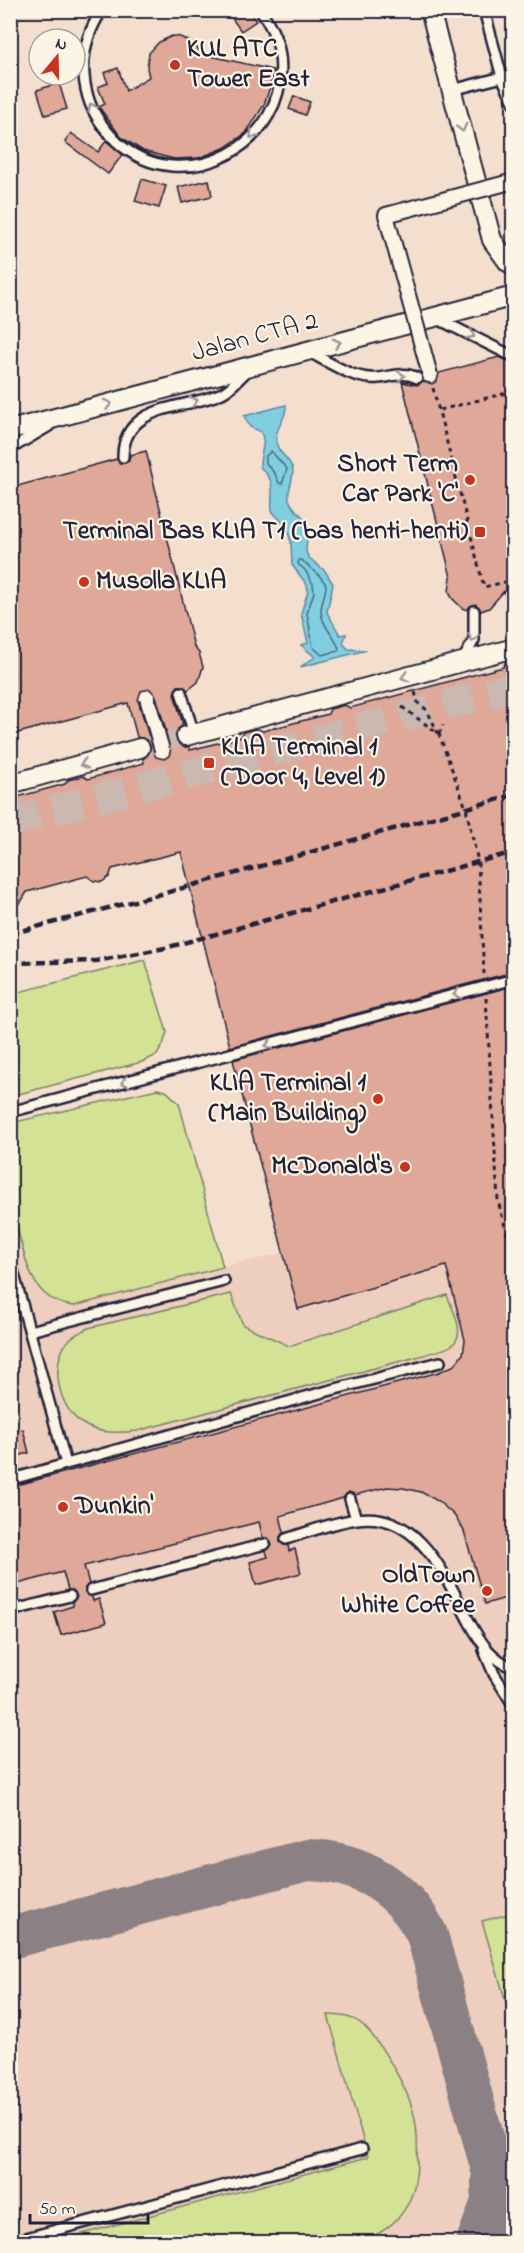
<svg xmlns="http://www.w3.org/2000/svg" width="524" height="2253" font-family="'Indie Flower',sans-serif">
<rect width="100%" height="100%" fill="#f4dece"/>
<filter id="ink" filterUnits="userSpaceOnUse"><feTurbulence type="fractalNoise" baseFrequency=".0167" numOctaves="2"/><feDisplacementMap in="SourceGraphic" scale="12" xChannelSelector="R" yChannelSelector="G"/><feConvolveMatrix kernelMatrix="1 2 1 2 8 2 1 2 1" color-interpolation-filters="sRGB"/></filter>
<g filter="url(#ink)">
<path fill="#eecebe" d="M513,762V2242H11L10,1123L146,1090L166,1091L179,1103L223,1267L283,1253L181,852Z"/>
<path fill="#d3e295" stroke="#7a8268" stroke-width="1.5" d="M145,960L167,1032L163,1045L157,1055L142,1062L11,1096V994Z
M157,1089L166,1091L179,1103L223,1267L74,1306C29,1301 27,1260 16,1224L11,1218V1123Z
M231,1294L243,1325L289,1346L447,1295C452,1309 467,1334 452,1345C445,1350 432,1352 424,1355L137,1431C119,1433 99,1434 83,1424C58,1408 49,1364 68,1341C73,1335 81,1332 88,1328Z
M513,1913H514L513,2026L482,1921Z
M328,2015C339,2015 350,2016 359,2022C378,2036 407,2088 413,2111C419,2131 419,2174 412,2194C404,2218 384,2233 361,2242H52L368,2157Z"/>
<path fill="#81cee0" stroke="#5b899e" stroke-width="1.5" d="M286,405C287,419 276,425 276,439C276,452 287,456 292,467C296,476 287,488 289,499C292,511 304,514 308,525L306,551L308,557L325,571L333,584L327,612L340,635L346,634L343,643L348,649L367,650L300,667L315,657L301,645L308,643L301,613L308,591L307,585L292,565L291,542L287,528L272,511C270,490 278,484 260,467C259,454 267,445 261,432L250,427L244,416Z"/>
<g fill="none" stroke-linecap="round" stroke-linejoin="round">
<path stroke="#48677d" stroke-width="1.5" d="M271,451L287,469L282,484L279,483L275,474L266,463V456Z
M299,560H302C310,569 320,573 326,585C326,593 322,600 321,609C320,623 334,636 339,648L338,651L322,655L313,647L308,619L307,613L314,592L313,584L305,570L298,564Z"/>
<path stroke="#8b8084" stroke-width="42" d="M10,1938L307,1860C359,1861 404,1887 427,1935L512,2242
M477,2242L492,2202V2180"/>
</g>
<path fill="#e0a899" stroke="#22223b" stroke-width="1.5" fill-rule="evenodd" d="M226,10H249L256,21L241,31Z
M172,36L180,37L193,43L202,54L273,70L271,84L264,105L246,133L224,148L199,158L174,159L143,151L121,137L99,107L105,104L98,87L108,83L104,73L118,68L126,91L149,77L147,68L149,53L159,42Z
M59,83L67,109L45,115L37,90Z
M294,96L310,102L305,115L289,109Z
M71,133L98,152L106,141L123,154L108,174L65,142Z
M142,179L166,186L159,208L135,201Z
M209,180L212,196L182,203L178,187Z
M499,357L508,361L513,358V612H509L504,591L489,608L481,611L479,607L475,604L470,606L468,610L462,608L452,598L449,591L451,577L402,382L417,385L423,381L432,384L437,381L439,373Z
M146,451L194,647L199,653L203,667L198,682L188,690L183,686H178L174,693L183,725L178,729L175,738L183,747H189L190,750L241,737L243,732L257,729L263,731L328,714L330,709L345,705L350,708L503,667L506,662L513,660V972L230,1047L181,852L112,869L109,877L102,882L94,881L87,876L27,892L21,902L10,910V799L65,784L68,780L83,776L88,779L144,763L143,759L151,750L147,740L137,737L128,703L18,733L10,705V677L14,676L10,664V488L117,459L119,463H125L129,461L130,455ZM150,689L156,696L171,748L169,756L164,759L156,757L154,753L138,700L141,691Z
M513,986V1596L485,1604L464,1531L454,1515L438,1501L421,1492L403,1488L387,1487L355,1495L349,1492L343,1498L280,1516L284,1532L280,1537V1542L284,1545H288L289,1551L295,1549L301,1573L256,1585L250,1562L268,1557L266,1551L272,1545L269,1539L263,1538L259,1522L84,1566L89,1584L85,1588V1592L92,1597L93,1601L99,1599L106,1623L61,1635L54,1612L73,1606L72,1603L77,1597L74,1591L68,1590L63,1572L10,1586V1487L439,1372L455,1365L463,1354L465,1340L446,1266L298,1309L233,1060Z
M23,1429L29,1453L10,1458V1433Z"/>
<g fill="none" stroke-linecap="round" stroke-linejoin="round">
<path stroke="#cab8b1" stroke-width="18" stroke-dasharray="18 9" stroke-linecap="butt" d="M140,748L186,736"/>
<path stroke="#cab8b1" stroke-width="30" stroke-dasharray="30 15" stroke-linecap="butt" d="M10,822L514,687"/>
<g stroke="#22223b" stroke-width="14">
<path id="service" d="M102,10C84,37 79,66 88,97C93,115 104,129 117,142C183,201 291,145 280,56C278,39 270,25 261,10
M484,10L502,77L514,102
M452,90L514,74
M436,318L508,354
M309,352C327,361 350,377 370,378C387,380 402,369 417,378
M10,449L49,426
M123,457C123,402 187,410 222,393C231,389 239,378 247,371
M463,660L474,640V611
M181,692L194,734
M10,1112L514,979
M10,1260L66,1464
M30,1331L224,1281
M16,1478L320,1393L440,1362
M350,1499L356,1519
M286,1539C309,1532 333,1522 357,1519C420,1510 446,1579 470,1623C481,1643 492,1660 514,1668
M91,1590L265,1544
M10,1611L70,1596
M484,1650L494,1674L514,1706
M11,2242L362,2149"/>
</g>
<g stroke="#22223b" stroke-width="22">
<path id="minor" d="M430,10L492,240L508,262L514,266
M10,430L514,296
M186,736L514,648
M10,784L140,748"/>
</g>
<path stroke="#22223b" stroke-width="3" stroke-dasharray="4.5 4.5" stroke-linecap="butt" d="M511,365L514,372
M433,388L484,587L514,580
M440,410L514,391
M415,692L418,703L427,710L438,733
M402,707L439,734L466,808L478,862L484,974
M439,734L443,725
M486,998L498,1201L514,1259"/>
<use href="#service" stroke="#fcf5e5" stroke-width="9"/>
<use href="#minor" stroke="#fcf5e5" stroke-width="18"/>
<path stroke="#22223b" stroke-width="4.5" stroke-dasharray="9 4.5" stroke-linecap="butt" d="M10,934L165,893L514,795
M10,963L96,961L165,948L514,852"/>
<g stroke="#22223b" stroke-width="18" stroke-linecap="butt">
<path id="pedestrian-bridge" d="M430,375L386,215L514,181
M147,698L162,750"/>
</g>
<use href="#pedestrian-bridge" stroke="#fcf5e5" stroke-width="14"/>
</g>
<defs><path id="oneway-chevron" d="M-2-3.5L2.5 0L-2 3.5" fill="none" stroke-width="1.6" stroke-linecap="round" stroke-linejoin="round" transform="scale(1.5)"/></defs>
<g stroke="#9a9698">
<use href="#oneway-chevron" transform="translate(92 107) rotate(-114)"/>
<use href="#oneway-chevron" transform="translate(462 128) rotate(75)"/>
<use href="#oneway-chevron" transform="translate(253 135) rotate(134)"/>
<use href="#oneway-chevron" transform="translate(471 335) rotate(27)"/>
<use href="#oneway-chevron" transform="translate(337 343) rotate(-15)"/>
<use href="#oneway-chevron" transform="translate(401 376) rotate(-5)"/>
<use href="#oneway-chevron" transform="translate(194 401) rotate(-16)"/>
<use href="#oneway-chevron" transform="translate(108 404) rotate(-15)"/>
<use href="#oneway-chevron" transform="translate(473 638) rotate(103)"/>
<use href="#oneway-chevron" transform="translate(405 677) rotate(165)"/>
<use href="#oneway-chevron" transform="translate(84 764) rotate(165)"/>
<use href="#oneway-chevron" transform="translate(457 994) rotate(165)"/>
<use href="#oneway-chevron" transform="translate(269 1045) rotate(165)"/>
<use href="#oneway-chevron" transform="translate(125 1082) rotate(165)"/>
</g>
</g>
<g fill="#c8321e" stroke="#fcf5e5" stroke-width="2">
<circle cx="175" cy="65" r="6"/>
<circle cx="470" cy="480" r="6"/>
<rect x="474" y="526" width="12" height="12" rx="3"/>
<circle cx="84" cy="582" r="6"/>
<rect x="203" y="757" width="12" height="12" rx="3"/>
<circle cx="378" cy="1099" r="6"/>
<circle cx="405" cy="1167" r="6"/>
<circle cx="63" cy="1507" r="6"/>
<circle cx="487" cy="1591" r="6"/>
</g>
<g text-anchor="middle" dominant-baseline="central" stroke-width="4.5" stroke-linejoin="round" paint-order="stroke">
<g font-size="26" font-weight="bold" fill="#22223b" stroke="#fcf5e5" text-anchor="end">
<text x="187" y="50" text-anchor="start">KUL ATC<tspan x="187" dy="30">Tower East</tspan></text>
<text x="458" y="465">Short Term<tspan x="458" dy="30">Car Park 'C'</tspan></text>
<text x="468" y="532">Terminal Bas KLIA T1 (bas henti-henti)</text>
<text x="96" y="582" text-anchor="start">Musolla KLIA</text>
<text x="221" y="748" text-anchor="start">KLIA Terminal 1<tspan x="221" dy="30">(Door 4, Level 1)</tspan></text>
<text x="366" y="1084">KLIA Terminal 1<tspan x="366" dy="30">(Main Building)</tspan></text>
<text x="393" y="1167">McDonald's</text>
<text x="75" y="1507" text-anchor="start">Dunkin'</text>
<text x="475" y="1576">OldTown<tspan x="475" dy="30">White Coffee</tspan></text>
</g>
<g font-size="26" fill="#22223b" stroke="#fcf5e5">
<text transform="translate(255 338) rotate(-15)">Jalan CTA 2</text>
</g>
</g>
<rect width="524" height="2253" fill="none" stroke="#fcf5e5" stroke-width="36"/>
<rect x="18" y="18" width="488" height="2217" fill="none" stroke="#22223b" stroke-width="2" filter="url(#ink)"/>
<g transform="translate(57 57) rotate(19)"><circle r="28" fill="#fcf5e5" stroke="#a5a1a1" stroke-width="1.5"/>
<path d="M0-4.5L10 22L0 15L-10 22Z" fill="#c8321e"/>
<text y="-9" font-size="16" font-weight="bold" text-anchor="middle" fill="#22223b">N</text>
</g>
<path d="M30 2214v9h118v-9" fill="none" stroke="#22223b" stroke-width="3"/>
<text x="39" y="2214" font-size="18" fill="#22223b" stroke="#fcf5e5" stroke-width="4.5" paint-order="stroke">50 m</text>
</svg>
